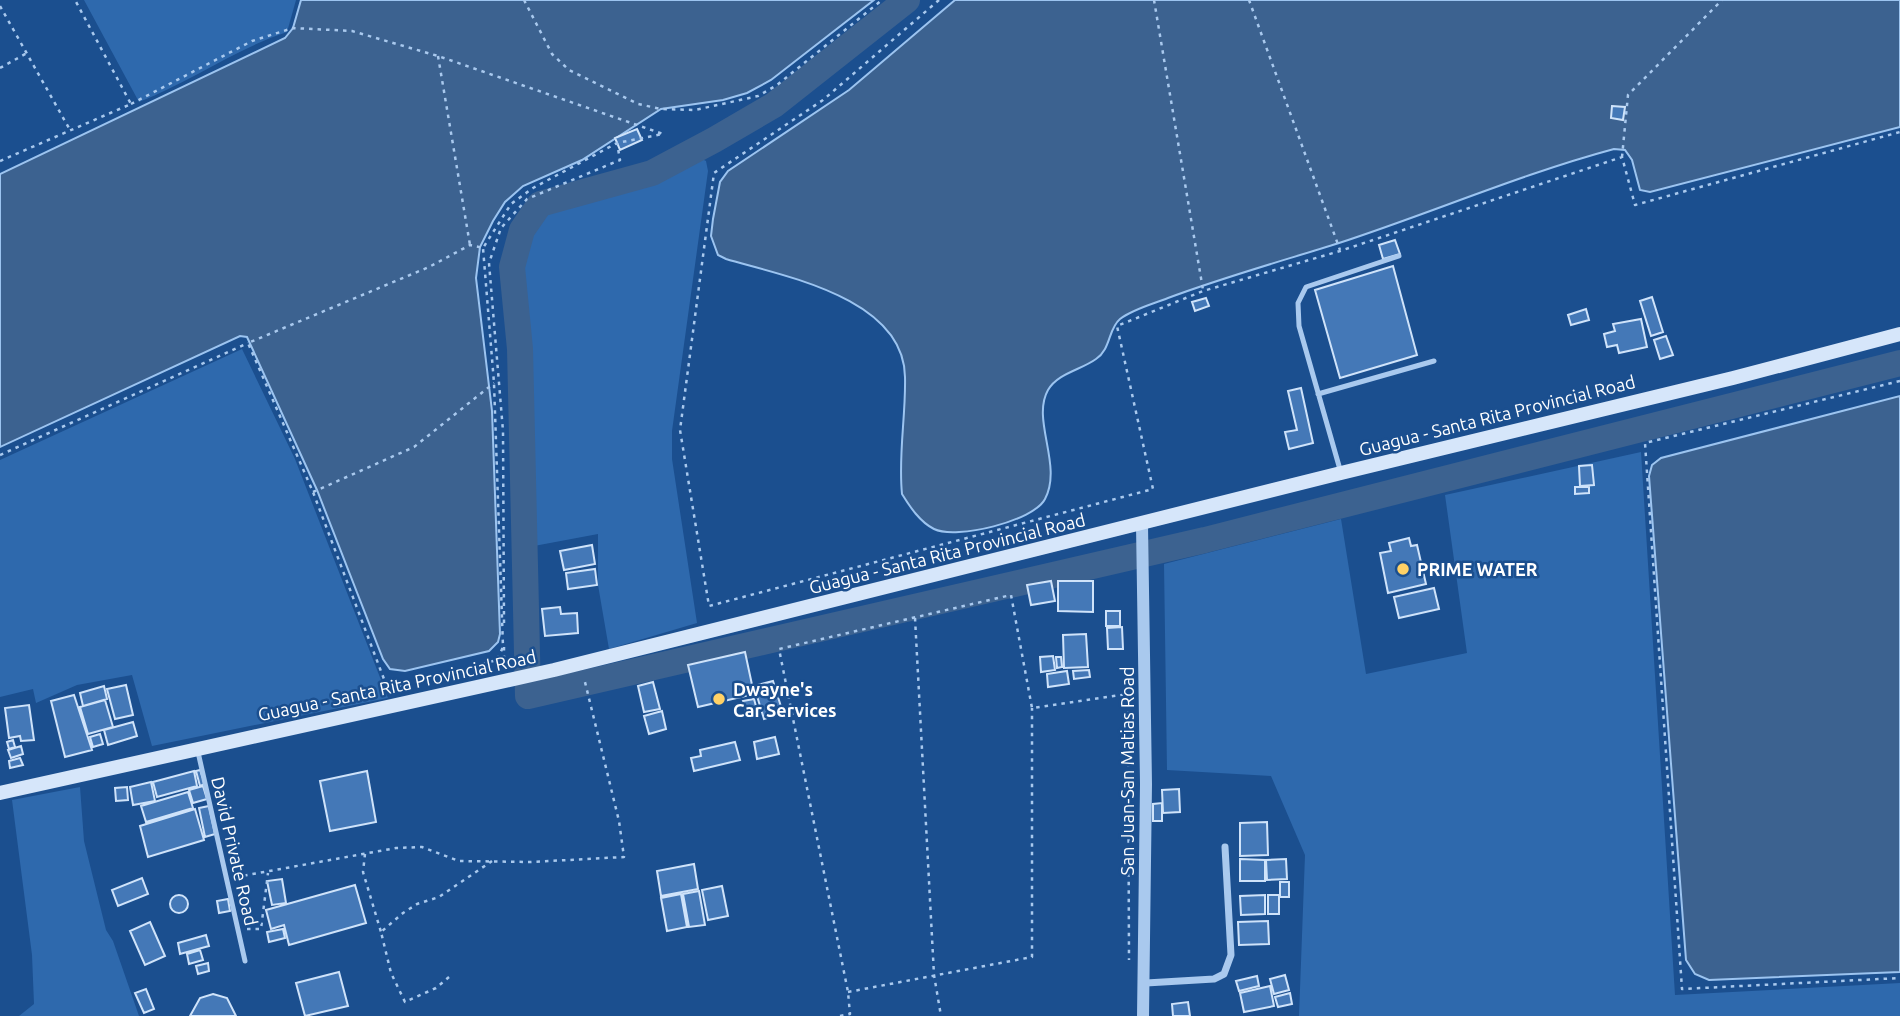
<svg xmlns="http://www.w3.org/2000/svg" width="1900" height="1016" font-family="Ubuntu,sans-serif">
<rect width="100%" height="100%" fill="#1b4f8f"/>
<path fill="#2e69ad" d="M84,0H296L287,32C235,49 190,82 139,102Z
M698,157L706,161L708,171L672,431V459L697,623L609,649L598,585V534L534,546L526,377L517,271L528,233L545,208L659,176Z
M242,349L295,459L388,698L152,746L132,675L77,685L36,703L33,689L0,697V460Z
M1641,452L1675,995L1900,983V1016H1299L1305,855L1271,776L1167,770L1164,564L1341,519L1366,674L1467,653L1445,495Z
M80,787L84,841L106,930L113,941L139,1016H19L34,1004L32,955L12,800Z"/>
<path fill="#3c6290" stroke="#9cc4f0" stroke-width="2" d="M301,0H874L771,80L747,93L723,100L661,109L582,160L523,186L505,202L493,221L480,247L476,278L492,411L500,634L498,642L489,651L405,671L390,669L383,659L317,490L247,337L240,336L0,447V174L285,38L293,28Z
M955,0H1900V127L1650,192L1640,190L1632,160L1625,150L1614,149C1521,174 1431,213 1339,243C1282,261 1224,277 1168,298C1153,304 1133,309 1120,319C1108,329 1111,349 1096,359C1081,370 1058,373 1048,390C1031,420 1063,465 1045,499C1034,521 956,540 934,529C920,522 910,507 902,494C898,455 906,416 905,377C904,298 784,276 726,259L718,255L711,236L713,219L720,182L728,171L849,90Z
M1900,396V972L1709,980L1695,974L1686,960L1649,476L1652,465L1661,458Z"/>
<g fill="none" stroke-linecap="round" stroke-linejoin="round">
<path stroke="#3c6290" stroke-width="26" d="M907,0L774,105L714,140L652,173L540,204L522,230L512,267L520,349L528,696L1205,540L1900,363"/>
</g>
<path fill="#4478b7" stroke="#cfe3fa" stroke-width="2" d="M1612,106L1625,107L1623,120L1611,118Z
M637,129L642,140L620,150L615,138Z
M1395,240L1400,254L1383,259L1379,245Z
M1393,266L1417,355L1340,378L1315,290Z
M1652,297L1663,332L1651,336L1640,301Z
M1206,298L1209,306L1195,311L1192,302Z
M1586,309L1589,320L1571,325L1568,315Z
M1641,319L1647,347L1619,353L1617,345L1607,347L1604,334L1615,331L1613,324Z
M1666,336L1673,355L1660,359L1654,340Z
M1301,388L1313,443L1289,449L1285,432L1297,430L1288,391Z
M1592,465L1594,485L1580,486L1579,466Z
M1575,487H1589V493L1575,494Z
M1409,538L1411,546L1417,545L1426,584L1388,593L1380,553L1391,551L1389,543Z
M592,545L595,564L564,570L560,551Z
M595,569L597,585L568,589L566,573Z
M1051,581L1055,601L1031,605L1027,585Z
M1058,581H1093V612L1058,611Z
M1434,588L1439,609L1399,618L1394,597Z
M560,607L561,614L577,613L578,633L545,636L542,609Z
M1106,611H1120V626H1106Z
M1122,627L1123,649H1108L1107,628Z
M1086,634L1088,667L1064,668L1063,635Z
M745,652L754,694L698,707L688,665Z
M1053,656L1055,670L1041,672L1040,657Z
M1056,657H1061L1062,667L1057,668Z
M1089,670L1090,677L1074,679L1073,671Z
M1067,671L1069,684L1048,687L1047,674Z
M773,681L783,713L764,719L754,686Z
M653,682L660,709L644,712L638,686Z
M126,685L133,715L115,719L107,689Z
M104,686L107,699L83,706L80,693Z
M74,695L92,750L65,757L51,701Z
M754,699L757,710L746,712L743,701Z
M105,700L113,727L88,734L80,707Z
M29,705L34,740L21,741L20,736L9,738L5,708Z
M662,711L666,729L649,734L644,716Z
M133,722L137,736L108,745L104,730Z
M100,734L103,744L93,747L90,737Z
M775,737L779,754L757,759L754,742Z
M13,740L15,747L9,749L7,742Z
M735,742L740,760L694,771L691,758L701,756L700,750Z
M21,746L23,754L11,758L8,750Z
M20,758L23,765L10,768L9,761Z
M200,770L205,784L200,786L196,771Z
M194,771L197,786L157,797L153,782Z
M367,771L376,822L330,831L320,781Z
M151,782L155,801L133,805L130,787Z
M203,786L207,799L193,803L189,790Z
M127,787L128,800L116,801L115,788Z
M1179,789L1180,812L1163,813L1162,790Z
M188,792L193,808L146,822L141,806Z
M1162,803V821H1153V804Z
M209,806L215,834L205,837L199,808Z
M195,809L204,840L148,857L140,826Z
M1267,822L1268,855L1240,856V823Z
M1240,859L1265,860V881H1240Z
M1286,859L1287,879L1267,880L1266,860Z
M694,864L698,889L661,896L657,871Z
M142,878L148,894L118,906L112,890Z
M282,879L286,903L272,905L267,881Z
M1280,882H1289V897H1280Z
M355,885L366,923L289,945L284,925L271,929L266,910Z
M722,886L728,916L708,920L702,890Z
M699,891L705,925L689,927L683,894Z
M681,894L687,927L667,931L661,898Z
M170 904a9 9 0 1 1 18 0a9 9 0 1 1-18 0Z
M1265,895V914L1241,915L1240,896Z
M1268,895H1279V914H1268Z
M228,899L230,911L219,913L217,901Z
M1268,921L1269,944L1239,945L1238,922Z
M150,922L165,956L145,965L130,931Z
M283,929L285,938L269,942L267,932Z
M206,935L209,946L180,954L178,943Z
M200,950L203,960L189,964L187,954Z
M208,963L209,971L198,974L196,966Z
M339,972L348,1006L305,1016L296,983Z
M1285,975L1289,990L1274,994L1270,979Z
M1257,976L1259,986L1239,991L1236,981Z
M1270,986L1274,1006L1244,1012L1240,993Z
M146,989L154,1009L144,1013L135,993Z
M1290,993L1292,1004L1278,1007L1275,997Z
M213,994L227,998L236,1016H190L200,998Z
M1188,1002L1190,1016H1173L1172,1004Z"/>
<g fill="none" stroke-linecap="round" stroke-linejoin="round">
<path stroke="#a9c9ee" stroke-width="2.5" stroke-dasharray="3.5 5" stroke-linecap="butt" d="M524,0L552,54L569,70L638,104L661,109L695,110L758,96L777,85L882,0
M939,0L823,100L714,173L680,430L709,606L1153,489L1117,326L1203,291L1340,251L1622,157L1635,205L1900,132
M1154,0L1203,290
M1249,0L1340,250
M0,6L70,130
M438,56L470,245
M0,68L27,53
M131,104L252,41L293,28L352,31L438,56L663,134L617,143L533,188L511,204L483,248L470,245L429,267L248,343L313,492L387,687L391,688L497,660L503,647L494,383L483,248
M1622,157L1628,95L1722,0
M0,161L131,104L75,0
M1900,381L1645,443L1682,989L1900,978
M0,455L248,343
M313,492L414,447L494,383
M915,618L934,975L941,1016
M504,623L503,431L489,263L501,228L527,199L620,160L617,143
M504,647V668
M365,854L363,872L381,932
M238,881L242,876L396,848L422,847L459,861L531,862L624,857L619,821L584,678
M247,929H261L268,873
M449,977L436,988L405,1002L391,973L381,932L403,913L417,904L439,897L492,861
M848,992L1032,957V708
M840,1016L850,1014L848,992L779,649L1011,595L1032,708L1128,694L1129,960"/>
<path stroke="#a9c9ee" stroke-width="5" d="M1318,394L1434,361
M1341,473L1299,326L1298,303L1306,287L1399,256
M198,752L245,961"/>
<path stroke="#a9c9ee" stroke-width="7" d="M1146,983L1214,979L1224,974L1231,955L1225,847"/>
<path stroke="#a9c9ee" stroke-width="12" d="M1142,525L1146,784L1143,1016"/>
<path stroke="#d6e6fa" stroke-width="14" d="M0,793L554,670L1341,473L1733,378L1900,334"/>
</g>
<g fill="#ffd166" stroke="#1b4f8f" stroke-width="2.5">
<circle cx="1403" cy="569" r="7"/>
<circle cx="719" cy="699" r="7"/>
</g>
<g text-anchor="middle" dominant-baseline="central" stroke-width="5" stroke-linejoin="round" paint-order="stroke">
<g font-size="18" fill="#fff" stroke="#1b4f8f">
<text transform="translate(1497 415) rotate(-14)">Guagua - Santa Rita Provincial Road</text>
<text transform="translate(947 553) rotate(-14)">Guagua - Santa Rita Provincial Road</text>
<text transform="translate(397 685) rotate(-12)">Guagua - Santa Rita Provincial Road</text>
<text transform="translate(1127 771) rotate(-90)">San Juan-San Matias Road</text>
<text transform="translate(235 851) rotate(77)">David Private Road</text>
</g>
<g font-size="18" font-weight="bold" fill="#fff" stroke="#1b4f8f" text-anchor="start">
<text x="1417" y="569">PRIME WATER</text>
<text x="733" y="689">Dwayne's<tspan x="733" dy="21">Car Services</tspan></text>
</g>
</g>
</svg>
